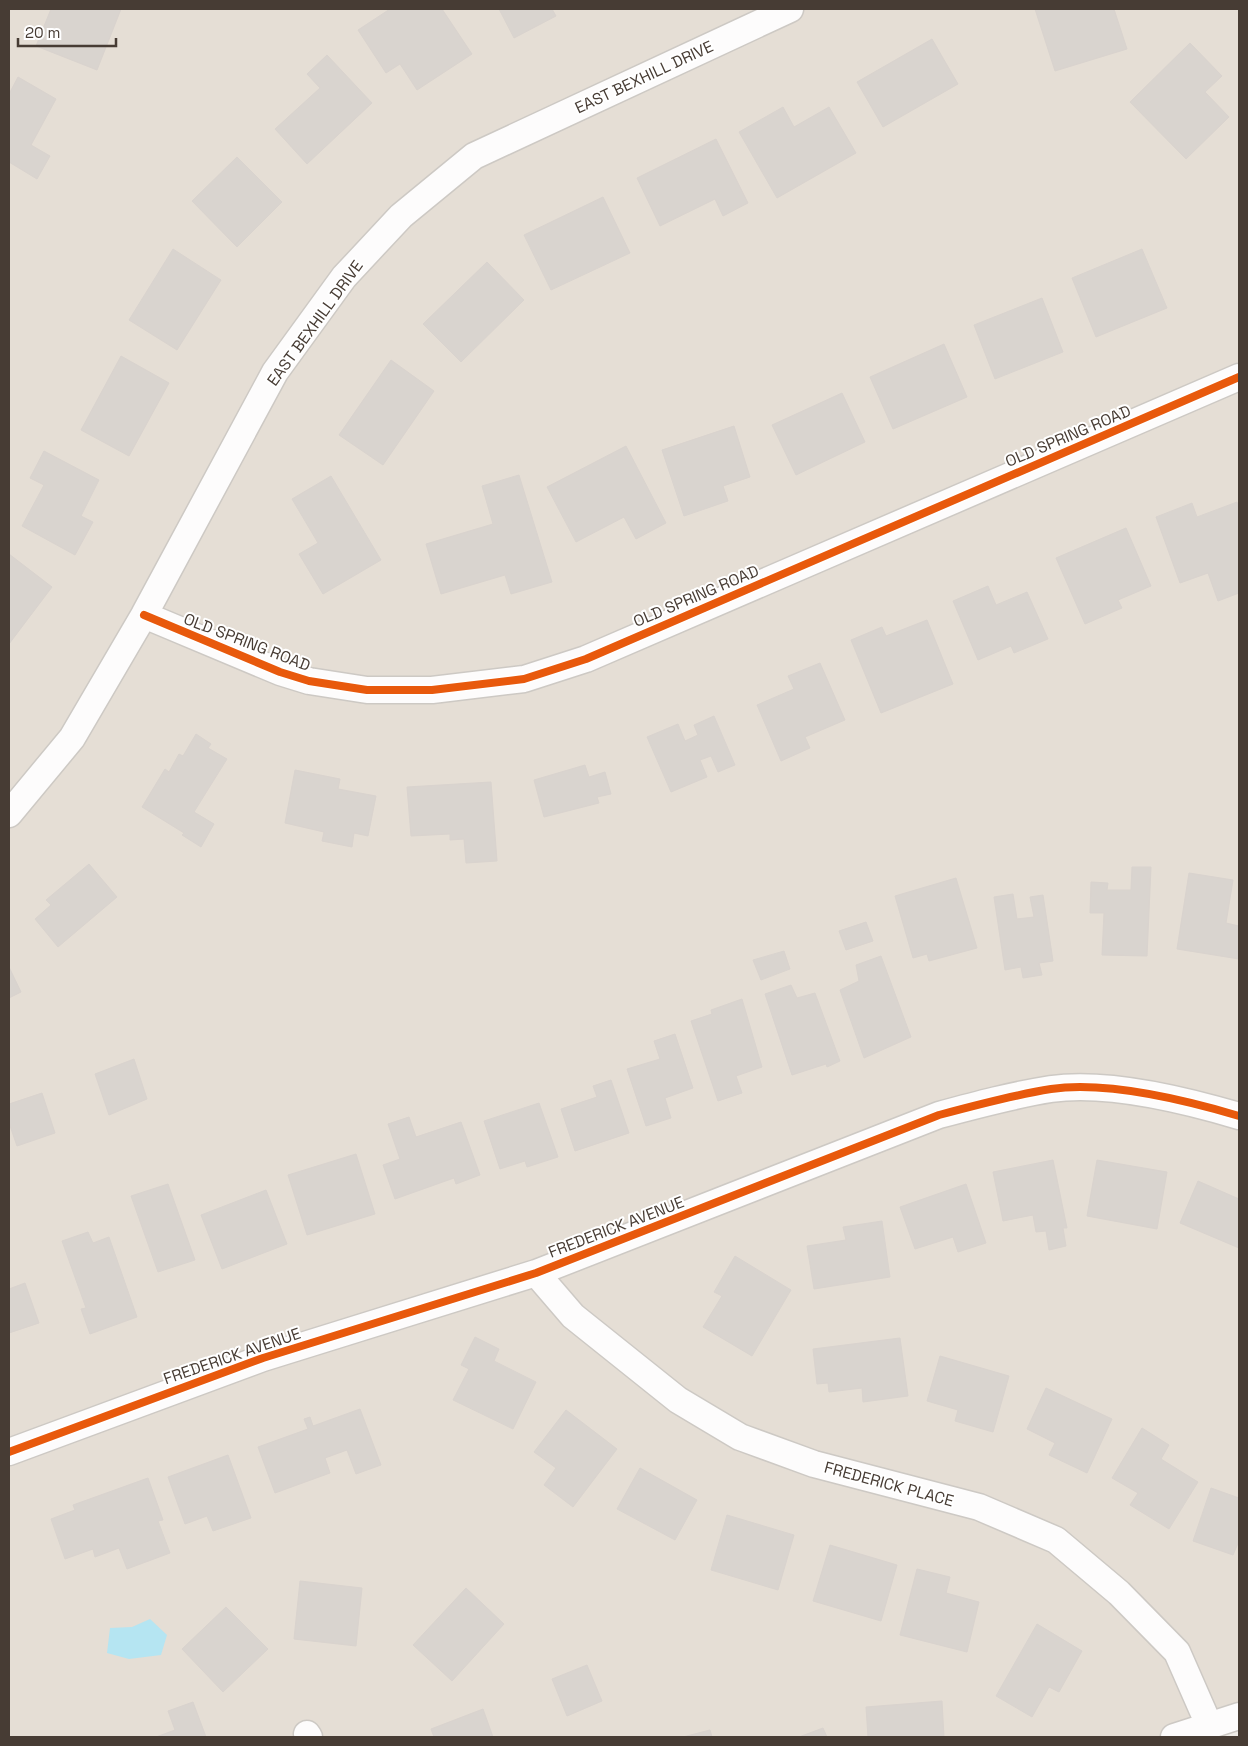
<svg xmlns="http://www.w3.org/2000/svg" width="1248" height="1746" font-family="'Space Grotesk',sans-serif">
<rect width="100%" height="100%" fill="#f0ede8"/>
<path fill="#e5ded5" d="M9,9H1239V1716L1174,1737H9Z"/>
<path fill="#b5e5f2" d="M150,1619L167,1635L161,1655L129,1659L107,1653L110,1628L132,1627Z"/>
<path fill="#d9d4cf" stroke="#d9d3ce" d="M51,9H121L97,70L36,46Z
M390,9H442L472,54L417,90L400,64L386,73L358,30Z
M499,9H552L556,16L514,38Z
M1035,9H1114L1127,49L1055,71Z
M932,39L958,84L883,127L857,82Z
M1190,43L1222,76L1205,92L1229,117L1186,159L1130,102Z
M327,55L372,103L307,164L275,129L320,88L307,74Z
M18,77L56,99L31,145L50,156L37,179L9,162V94Z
M783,107L794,127L829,107L856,153L777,198L739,132Z
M716,139L748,203L723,216L715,199L660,226L637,178Z
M237,157L282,202L237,247L192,201Z
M603,197L630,253L551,290L524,235Z
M173,249L221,280L177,350L129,320Z
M1142,249L1167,308L1096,337L1072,278Z
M487,262L524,300L461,362L423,324Z
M1042,298L1063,352L995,379L974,325Z
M944,344L967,397L893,429L870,377Z
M121,356L169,383L129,456L81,430Z
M391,360L434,391L383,465L339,435Z
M842,393L865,442L796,475L772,425Z
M734,426L750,477L723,486L728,501L684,516L662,450Z
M626,446L666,523L636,539L624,517L576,542L547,487Z
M44,451L99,480L81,516L93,522L75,555L22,526L44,485L30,478Z
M519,475L552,582L511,594L505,575L441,594L426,544L493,524L482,486Z
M331,476L381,560L323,594L299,554L318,543L292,499Z
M1237,502L1239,509V593L1218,601L1208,573L1180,583L1156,517L1192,503L1197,517Z
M1126,528L1151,586L1118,600L1122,608L1085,624L1056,558Z
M9,554L52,587L9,644Z
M988,586L996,605L1027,592L1048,639L1014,653L1011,646L978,660L953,601Z
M927,620L953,684L881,713L851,640L882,627L886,636Z
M820,663L845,720L805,737L810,748L781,761L757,705L794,689L788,676Z
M714,716L735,765L718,772L711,756L700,760L707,777L671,792L647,737L678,724L685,741L698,735L694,725Z
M196,734L211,744L208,748L227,759L194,812L214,824L201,847L182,835L184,833L142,807L165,769L169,772L179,754L183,756Z
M585,765L589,777L605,772L611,794L597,797L599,803L544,817L534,780Z
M295,770L340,779L338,789L376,796L368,836L354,833L352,847L322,841L324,832L285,823Z
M491,782L497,861L466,863L464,839L450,840V834L411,836L407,787Z
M89,864L117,897L58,947L35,919L51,905L46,900Z
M1132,867H1151L1147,956L1102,955L1104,913H1090L1091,882L1108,883L1107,890H1131Z
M1189,873L1233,880L1226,923L1239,926V959L1177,949Z
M956,878L977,948L929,961L927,954L913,958L895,896Z
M1013,894L1017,919L1034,917L1030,897L1043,895L1053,961L1039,963L1042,975L1023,978L1021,967L1005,970L994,897Z
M866,922L873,941L846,950L839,931Z
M784,951L790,969L761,980L753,960Z
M881,956L911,1037L864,1058L840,990L859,981L856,965Z
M9,967L21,992L9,998Z
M791,985L797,998L815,993L840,1061L827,1067L826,1064L792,1075L765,994Z
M742,999L762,1067L736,1076L742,1093L718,1101L691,1021L712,1014L711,1010Z
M675,1034L693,1088L665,1098L671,1118L646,1126L627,1069L660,1059L654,1041Z
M134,1059L147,1099L109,1115L95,1074Z
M611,1080L629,1133L575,1151L561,1109L597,1097L593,1086Z
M42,1093L55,1133L17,1146L9,1123V1104Z
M539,1103L558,1157L527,1167L525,1161L500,1169L484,1121Z
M409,1117L416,1137L461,1122L480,1175L456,1184L454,1178L395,1199L383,1165L400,1159L388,1124Z
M356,1154L375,1214L307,1235L288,1175Z
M1053,1160L1067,1228H1063L1066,1246L1049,1250L1046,1231L1036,1232L1033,1215L1003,1221L993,1172Z
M1097,1160L1167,1172L1157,1229L1087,1216Z
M1198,1181L1239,1199V1248L1180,1223Z
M168,1184L195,1260L158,1272L131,1196Z
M966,1184L986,1243L958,1252L953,1237L915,1249L900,1207Z
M266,1190L287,1244L222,1269L201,1215Z
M882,1221L890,1277L814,1289L807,1246L846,1240L843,1227Z
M88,1232L93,1243L109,1237L137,1317L90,1334L81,1309L86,1308L62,1241Z
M735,1256L791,1290L752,1356L703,1327L722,1296L714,1292Z
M25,1283L39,1323L9,1333V1289Z
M475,1337L499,1349L494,1361L536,1382L513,1429L453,1400L469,1369L461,1365Z
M900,1338L908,1396L863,1402L862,1388L829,1392L828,1383L817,1384L813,1349Z
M940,1356L1009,1376L993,1432L955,1421L958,1410L927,1401Z
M1046,1388L1112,1419L1087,1473L1049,1455L1055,1443L1027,1429Z
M360,1409L381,1465L356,1474L347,1450L325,1458L330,1473L275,1493L258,1447L308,1429L304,1419L310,1417L313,1426Z
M566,1410L617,1449L573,1507L544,1485L556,1468L534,1452Z
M1142,1428L1169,1445L1161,1459L1198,1482L1169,1529L1130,1505L1138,1493L1112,1478Z
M228,1455L251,1518L213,1531L207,1516L185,1524L168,1477Z
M640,1468L697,1500L675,1540L617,1509Z
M148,1478L163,1520L158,1521L170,1553L127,1569L119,1548L95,1557L93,1549L65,1559L51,1519L75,1510L73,1505Z
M1211,1488L1239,1498V1541L1233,1555L1193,1541Z
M727,1515L794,1535L778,1590L711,1570Z
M830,1545L897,1565L881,1621L813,1601Z
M917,1569L950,1577L946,1593L979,1602L967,1652L900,1635Z
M300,1581L362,1588L356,1646L294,1639Z
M466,1588L504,1624L452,1681L413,1645Z
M226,1607L268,1649L223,1692L182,1649Z
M1037,1624L1082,1651L1059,1692L1049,1687L1032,1717L996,1696Z
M587,1665L602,1701L567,1716L552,1679Z
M942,1701L944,1737H868L866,1707Z
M193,1702L206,1737H156L175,1730L168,1711Z
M483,1709L493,1737H434L431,1729Z
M823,1728L827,1737H799Z
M710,1730L712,1737H683Z"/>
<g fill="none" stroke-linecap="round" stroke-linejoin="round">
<g stroke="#cdc9c4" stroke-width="29">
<path id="street" d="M144,615L280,672L309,681L367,690H432L524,679L586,659L1239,377
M9,814L72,738L144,615L275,372L344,277L401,216L474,156L790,9
M536,1273L573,1316L678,1400L740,1437L814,1464L979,1507L1056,1540L1119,1593L1177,1652L1209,1725
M9,1452L263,1358L536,1273L939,1115C976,1105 1013,1095 1051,1089C1107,1081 1185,1100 1239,1116
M307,1734L309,1737
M1174,1737L1239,1716"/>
</g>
<use href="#street" stroke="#fdfcfc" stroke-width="26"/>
<g stroke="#fff" stroke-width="11">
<path id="cycleway" d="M144,615L280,672L309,681L367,690H432L524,679L586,659L1239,377
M9,1452L263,1358L536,1273L939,1115C976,1105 1013,1095 1051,1089C1107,1081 1185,1100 1239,1116"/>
</g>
<use href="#cycleway" stroke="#e8590c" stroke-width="8"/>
</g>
<g text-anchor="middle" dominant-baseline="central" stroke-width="4" stroke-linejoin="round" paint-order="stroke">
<g font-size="16" fill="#473c34" stroke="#fff">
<text transform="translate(644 77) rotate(-25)">EAST BEXHILL DRIVE</text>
<text transform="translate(315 323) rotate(-54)">EAST BEXHILL DRIVE</text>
<text transform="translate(1068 436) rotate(-23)">OLD SPRING ROAD</text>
<text transform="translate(696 596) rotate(-23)">OLD SPRING ROAD</text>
<text transform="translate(247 642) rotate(21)">OLD SPRING ROAD</text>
<text transform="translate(616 1227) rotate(-21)">FREDERICK AVENUE</text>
<text transform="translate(232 1356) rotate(-19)">FREDERICK AVENUE</text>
<text transform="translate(889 1484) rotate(15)">FREDERICK PLACE</text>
</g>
</g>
<rect width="1248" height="1746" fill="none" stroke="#473c34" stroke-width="20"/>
<path d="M18 38v8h98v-8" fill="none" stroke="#473c34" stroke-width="2.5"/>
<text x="25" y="38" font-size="15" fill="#473c34" stroke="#ffffff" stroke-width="4" paint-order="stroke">20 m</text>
</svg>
